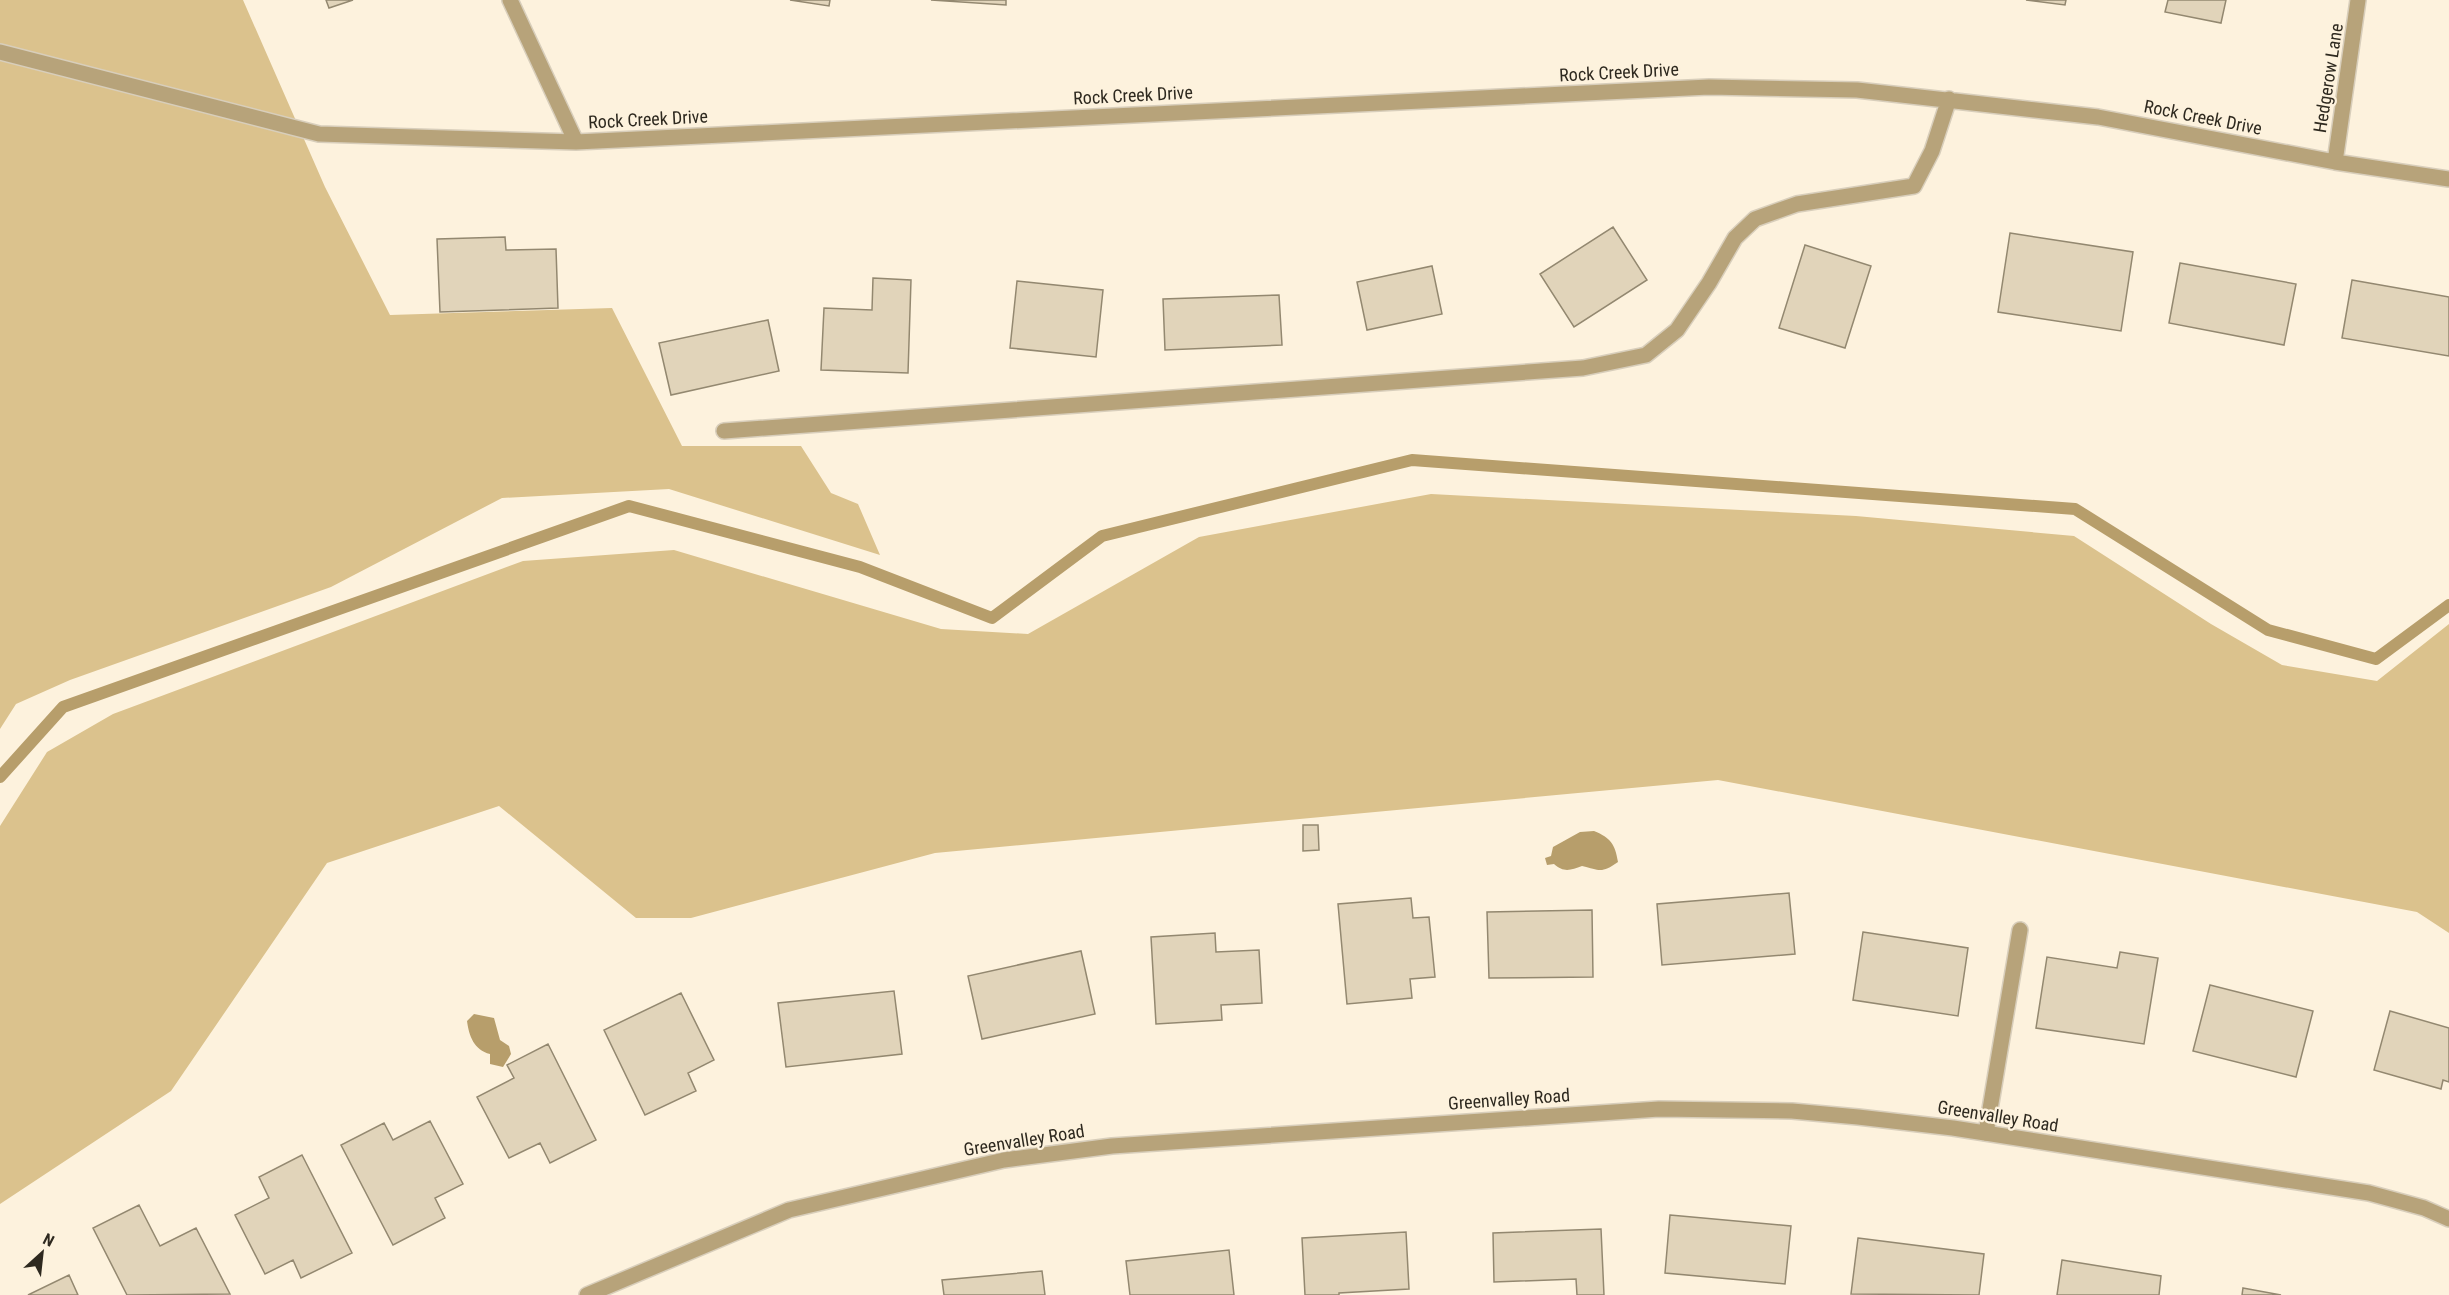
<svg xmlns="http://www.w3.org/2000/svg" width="2449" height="1295" font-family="'Roboto Condensed',sans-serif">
<rect width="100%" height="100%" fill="#fdf2dd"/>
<path fill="#dbc28d" d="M0,0H243L325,187L390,315L612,308L682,446H801L831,493L858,504L880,555L669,489L502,498L331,587L70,680L16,704L0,729Z
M1431,494L1856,516L2074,536L2211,624L2282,665L2377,681L2449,624V933L2417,912L1718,780L935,853L691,918H636L499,806L327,863L171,1091L0,1204V826L47,752L113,714L523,561L674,550L941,629L1028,634L1199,537Z"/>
<path fill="#b79e6b" d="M1594,831C1611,838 1615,844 1618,862C1601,874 1600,870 1582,866C1571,870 1564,873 1554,864L1547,865L1545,858L1551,856L1553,847L1580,832Z
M474,1014L494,1018L500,1040L509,1046L511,1054L503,1067L490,1064V1054C474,1050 469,1036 467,1021Z"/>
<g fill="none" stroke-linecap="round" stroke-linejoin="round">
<path stroke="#b79e6b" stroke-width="12" d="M0,777L63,707L629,506L860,567L992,618L1102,536L1412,460L2075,509L2268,630L2376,659L2449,605"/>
</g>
<path fill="#e1d4ba" stroke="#938870" stroke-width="1.5" d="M326,0H353L329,8Z
M790,0H830L829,6Z
M931,0H1006V5Z
M2026,0H2066L2065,5Z
M2168,0H2226L2221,23L2165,12Z
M1613,227L1647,280L1574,327L1540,274Z
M2010,233L2133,252L2121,331L1998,312Z
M505,237L506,250L556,249L558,308L440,312L437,239Z
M1805,245L1871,266L1845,348L1779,328Z
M2180,263L2296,284L2284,345L2169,323Z
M1432,266L1442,314L1367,330L1357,282Z
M873,278L911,280L908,373L821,370L824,308L872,310Z
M2352,280L2449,297V356L2342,338Z
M1017,281L1103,290L1096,357L1010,348Z
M1279,295L1282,345L1165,350L1163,299Z
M768,320L779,371L671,395L659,343Z
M1303,825H1318L1319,850L1303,851Z
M1789,893L1795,954L1662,965L1657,904Z
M1411,898L1413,918L1429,917L1435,977L1410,979L1412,998L1347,1004L1338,904Z
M1592,910L1593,977L1489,978L1487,912Z
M1863,932L1968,948L1958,1016L1853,1000Z
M1215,933L1216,952L1259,950L1262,1003L1221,1005L1222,1020L1156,1024L1151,937Z
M1081,951L1095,1014L982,1039L968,976Z
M2120,952L2158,958L2144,1044L2036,1028L2047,957L2117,968Z
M2210,985L2313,1011L2296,1077L2193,1051Z
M894,991L902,1054L786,1067L778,1003Z
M681,993L714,1060L688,1073L696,1091L645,1115L604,1030Z
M2390,1011L2449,1028V1082L2443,1080L2441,1089L2374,1070Z
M548,1044L596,1140L550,1163L540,1143L509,1158L477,1097L514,1078L507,1065Z
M430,1121L463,1184L435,1198L445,1218L393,1245L341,1145L384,1123L393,1140Z
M302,1155L352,1253L301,1278L293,1260L265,1274L235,1215L269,1198L259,1177Z
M139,1205L160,1246L196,1228L230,1294L127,1295L93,1228Z
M1670,1215L1791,1226L1785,1284L1665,1273Z
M1601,1229L1604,1295H1577L1576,1279L1494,1282L1493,1233Z
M1406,1232L1409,1289L1339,1293V1295H1305L1302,1238Z
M1858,1238L1984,1254L1979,1295L1851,1294Z
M1229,1250L1234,1295H1130L1126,1261Z
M2062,1260L2161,1276L2159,1295H2057Z
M1042,1271L1045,1295H944L942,1280Z
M69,1275L78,1295H28Z
M2243,1288L2281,1295H2242Z"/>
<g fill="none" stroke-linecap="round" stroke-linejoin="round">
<g stroke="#d8cebb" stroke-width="18">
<path id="lane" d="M1986,1133L2020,930"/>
</g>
<g stroke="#d8cebb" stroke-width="18">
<path id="street" d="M510,0L576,142
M0,52L319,134L576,142L1709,87L1857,90L2098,117L2335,162L2449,179
M2335,162L2358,0
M724,431L1583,368L1646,355L1677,330L1709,283L1735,238L1755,219L1797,204L1914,186L1932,151L1949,99
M587,1295L789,1210L1004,1160L1112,1146L1659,1109L1792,1111L1858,1117L1953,1128L2369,1193L2424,1208L2449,1219"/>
</g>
<use href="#lane" stroke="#b7a37a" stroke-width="15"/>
<use href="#street" stroke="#b7a37a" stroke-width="15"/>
</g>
<g text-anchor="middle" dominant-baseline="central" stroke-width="4.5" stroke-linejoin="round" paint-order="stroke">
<g font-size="18" fill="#2e291f" stroke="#fdf2dd">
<text transform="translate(1619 72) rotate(-3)">Rock Creek Drive</text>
<text transform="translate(2328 78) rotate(-81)">Hedgerow Lane</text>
<text transform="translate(1133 95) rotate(-3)">Rock Creek Drive</text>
<text transform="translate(2203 117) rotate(11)">Rock Creek Drive</text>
<text transform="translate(648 119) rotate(-3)">Rock Creek Drive</text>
<text transform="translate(1509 1099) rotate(-4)">Greenvalley Road</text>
<text transform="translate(1998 1116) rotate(9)">Greenvalley Road</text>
<text transform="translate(1024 1140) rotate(-9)">Greenvalley Road</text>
</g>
</g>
<g transform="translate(42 1253) rotate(27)" stroke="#fdf2dd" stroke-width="4.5" paint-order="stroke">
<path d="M0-4.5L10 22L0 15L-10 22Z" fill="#2e291f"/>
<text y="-9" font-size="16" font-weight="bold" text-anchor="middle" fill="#2e291f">N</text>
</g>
</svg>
